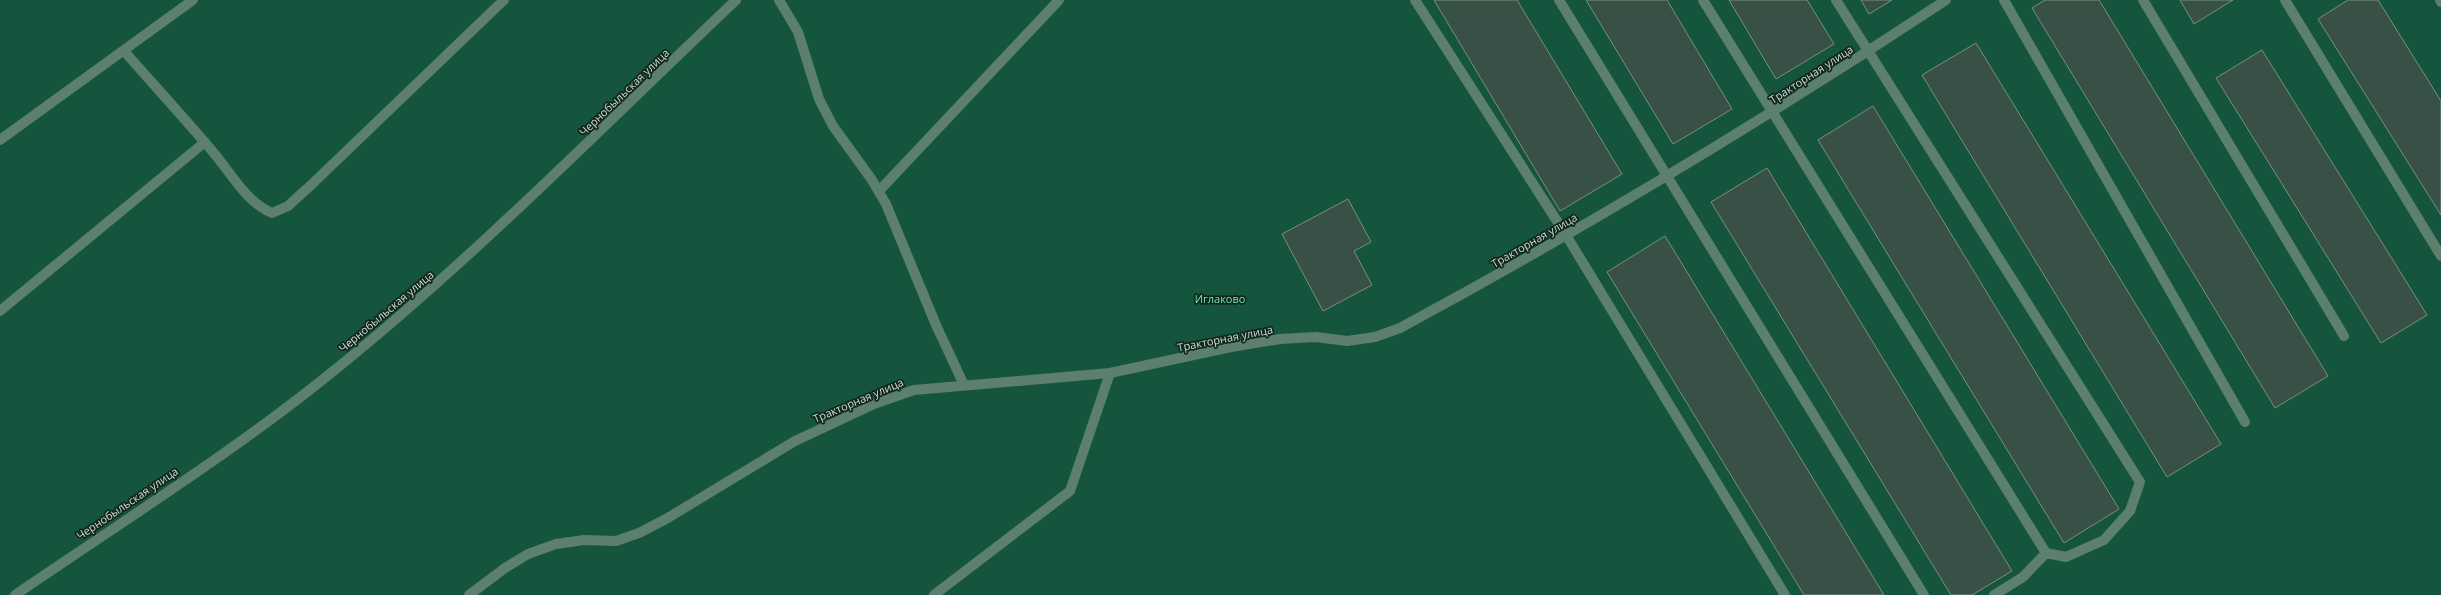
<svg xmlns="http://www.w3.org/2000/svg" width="2441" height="595" font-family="'Open Sans',sans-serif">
<rect width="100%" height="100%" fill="#1b3127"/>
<path fill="#16553d" d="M0,0H2441V595H0Z"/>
<path fill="#385045" stroke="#769083" d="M1434,0H1517L1622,174L1560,211Z
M1586,0H1667L1732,109L1673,144Z
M1729,0H1807L1834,44L1776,79Z
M1861,0H1892L1869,14Z
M2045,0H2099L2328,376L2275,408L2032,8Z
M2180,0H2233L2194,24Z
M2348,0H2378L2441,101V215L2318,19Z
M1976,43L2221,444L2167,477L1922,75Z
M2262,50L2427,315L2381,343L2216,78Z
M1873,106L2119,509L2064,543L1818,140Z
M1767,168L2012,571L1972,595H1951L1711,202Z
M1348,199L1371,242L1354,251L1372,285L1323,311L1282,234Z
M1665,236L1884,595H1804L1607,272Z"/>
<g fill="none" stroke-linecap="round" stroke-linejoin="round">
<path stroke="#5c7f6e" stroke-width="10" d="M779,0L798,32L819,99L833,126L872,180L886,204L936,325L964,385
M1415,0L1566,235L1785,595
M1559,0L1924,595
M1703,0L2046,553
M1836,0L2140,482L2130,511L2104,540L2066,557L2046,553L2023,577L1994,595
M2004,0L2245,422
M2143,0L2344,336
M2285,0L2441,256
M2440,0L2441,2
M124,51C154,85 184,118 213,152C231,173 246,202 272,213L288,206L310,186L504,0
M0,140L193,0
M879,191L1059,0
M0,311L205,142
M15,595C120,523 232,453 331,373C474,258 603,126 736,0
M469,595L505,568L528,554L556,544L584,540L616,541L639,533L666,519L795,441L874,404L914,390L1110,373L1231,347L1280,339L1316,337L1347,341L1375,337L1400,328C1587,227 1769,117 1946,0
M934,595L1070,491L1110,373"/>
</g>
<g text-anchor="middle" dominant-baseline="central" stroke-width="3.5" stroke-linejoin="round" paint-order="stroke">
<g font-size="11" fill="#cedcd5" stroke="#11271e">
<text transform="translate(1811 74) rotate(-33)">Тракторная улица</text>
<text transform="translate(624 92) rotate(-44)">Чернобыльская улица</text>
<text transform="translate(1534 240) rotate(-30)">Тракторная улица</text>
<text transform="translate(386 311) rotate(-40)">Чернобыльская улица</text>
<text transform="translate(1225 338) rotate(-11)">Тракторная улица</text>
<text transform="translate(858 400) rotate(-23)">Тракторная улица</text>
<text transform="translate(127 503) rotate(-34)">Чернобыльская улица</text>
</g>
<g font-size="11" fill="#6febb8" stroke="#11271e">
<text x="1220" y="298">Иглаково</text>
</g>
</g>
</svg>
